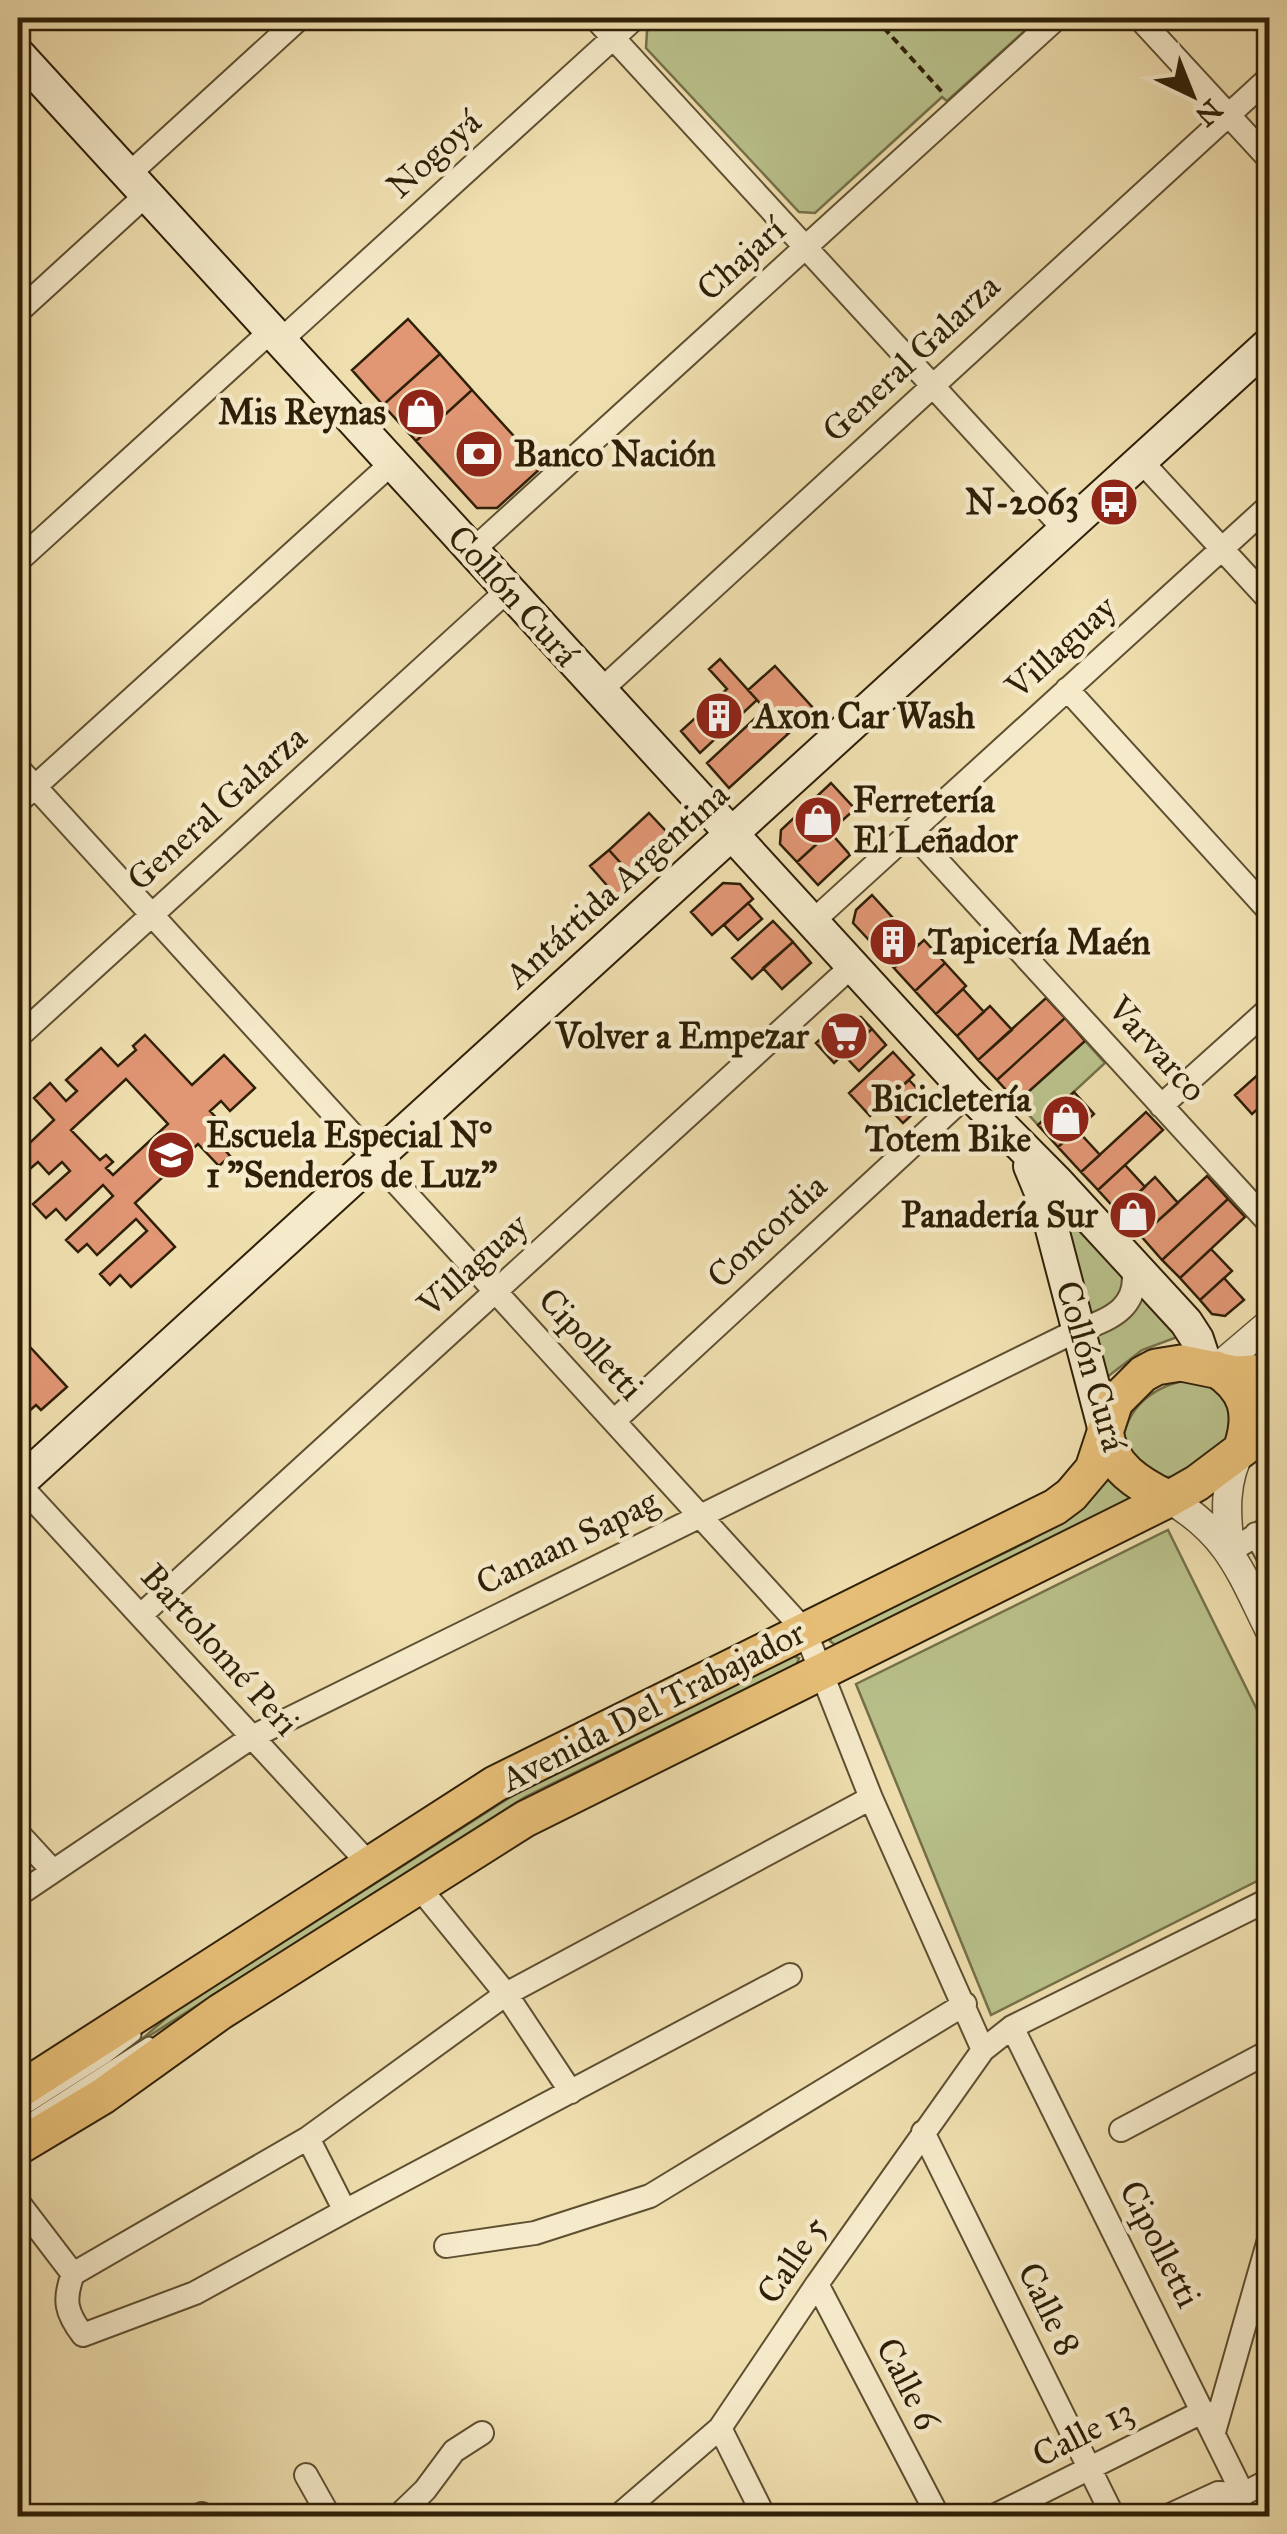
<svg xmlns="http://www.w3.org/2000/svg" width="1287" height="2534" font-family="'IM FELL Great Primer',serif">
<rect width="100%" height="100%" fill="#efdeae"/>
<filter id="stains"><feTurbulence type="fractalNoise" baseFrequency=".002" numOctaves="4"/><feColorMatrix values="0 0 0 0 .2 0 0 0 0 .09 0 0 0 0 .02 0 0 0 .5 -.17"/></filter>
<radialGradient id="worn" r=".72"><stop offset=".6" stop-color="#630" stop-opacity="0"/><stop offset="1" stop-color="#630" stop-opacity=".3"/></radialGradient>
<path fill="#b9c18b" stroke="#747049" stroke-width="2.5" d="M662,18H1039L947,101L942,97L815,213L799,212L646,48L647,31Z
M1085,1041L1105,1063L1038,1125L1017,1102Z
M1049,1188L1124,1270L1127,1294L1092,1318Z
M1139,1294L1180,1336L1142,1350L1106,1378L1091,1335Z
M1191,1379L1228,1392L1231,1438L1178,1477H1160L1122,1447C1125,1407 1153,1386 1191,1379Z
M1106,1468L1135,1492L1132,1500L835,1645L830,1641L832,1636L1031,1540L1048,1528Z
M1168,1530L1269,1734V1875L991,2015L856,1684Z
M793,1656L799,1658L797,1664L525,1797L135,2045L172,2013L520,1791Z"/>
<path fill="#e19674" stroke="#2e1f07" stroke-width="2.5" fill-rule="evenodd" d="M408,319L440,354L383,405L352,370Z
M440,354L472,390L416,441L383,405Z
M472,390L542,467L497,508H477L416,441Z
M720,659L757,700L700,753L681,731L727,689L709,669Z
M775,666L814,709L788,734L748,690Z
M765,709L788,734L729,788L707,763Z
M831,783L855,809L797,862L780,844L781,830Z
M649,813L677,843L636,880L609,850Z
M830,832L850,855L818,885L797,862Z
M609,850L636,880L617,897L590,866Z
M723,883L740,884L753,899L712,935L691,912Z
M872,895L892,917L868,939L853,923L856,910Z
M748,903L762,919L738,940L724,925Z
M892,917L918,945L894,968L868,939Z
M773,921L793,942L752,979L732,958Z
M924,940L945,963L915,991L894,968Z
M793,942L811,963L782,989L763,968Z
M945,963L966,986L936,1014L915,991Z
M963,989L984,1012L957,1036L936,1014Z
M1046,998L1065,1018L997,1080L978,1060Z
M990,1006L1012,1030L978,1060L957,1036Z
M845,1017H861L872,1029L834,1063L816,1043Z
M1065,1018L1085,1041L1017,1102L997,1080Z
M872,1029L886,1045L859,1071L843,1054Z
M145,1035L192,1085L224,1055L255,1088L230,1111L221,1101L210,1111L224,1126L213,1136L230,1156L219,1166L198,1144L135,1203L175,1247L131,1287L120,1275L110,1285L100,1274L147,1231L136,1219L97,1255L87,1244L78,1252L66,1240L113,1196L103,1185L66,1220L56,1209L46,1218L33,1204L70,1171L62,1162L49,1174L38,1162L31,1168L18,1154L54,1120L34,1098L50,1083L66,1101L77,1091L66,1080L101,1048L118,1066L136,1050L133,1046ZM126,1079L168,1124L113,1175L106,1168L113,1162L106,1155L100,1160L71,1130Z
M893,1052L914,1075L870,1116L849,1093Z
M1270,1064V1098L1252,1114L1235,1095Z
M909,1080L928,1100L903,1123L884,1103Z
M1074,1092L1094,1114L1058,1147L1038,1125Z
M1146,1112L1163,1130L1098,1190L1081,1172Z
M1077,1130L1100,1155L1081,1172L1058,1147Z
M1125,1165L1145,1187L1118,1212L1098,1190Z
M1207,1176L1228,1199L1162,1260L1141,1236Z
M1155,1177L1178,1203L1141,1236L1118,1212Z
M1228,1199L1245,1217L1180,1278L1162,1260Z
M1211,1249L1232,1271L1200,1300L1180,1278Z
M1224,1278L1244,1300L1225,1316L1212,1314L1200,1300Z
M18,1334L67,1387L41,1410L36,1405L19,1420Z"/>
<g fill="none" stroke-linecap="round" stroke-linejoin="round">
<g stroke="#5e4f31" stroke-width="15">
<path id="service" d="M18,2113L106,2057L135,2035
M18,2127L149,2043"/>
</g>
<g stroke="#5e4f31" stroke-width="26">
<path id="minor" d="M595,18L1065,530
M1139,18L1270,160
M128,175L300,18
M18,312L146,195
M280,341L635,18
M1141,461L1270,601
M472,551L1057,18
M18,561L271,331
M1067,689L1270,912
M600,691L1270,77
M18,768L805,1631L871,1798L983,2050
M18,802L392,463
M911,832L1270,1224
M812,922L1270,505
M18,1037L508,590
M1161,1106L1270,1008
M614,1421L969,1093
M18,1483L371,1866
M1256,1534L1270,1560
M1230,1551L1270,1527
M141,1615L852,966
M18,1833L53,1871
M418,1886L506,1994L571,2092
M18,1895L252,1737L1078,1330C1112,1320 1142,1305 1132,1264
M1012,2027L1243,2494
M1121,2130L1270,2051
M923,2132L1113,2516
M308,2138L345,2211L790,1975
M18,2202L73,2274
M446,2246L535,2233L650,2196L965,2004
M73,2274L308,2138L506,1994L871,1798
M73,2274C63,2300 66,2313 83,2335L195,2293L345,2211
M817,2284L938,2516
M720,2428L764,2516
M1214,2432L1270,2236
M306,2475L329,2516
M202,2514L203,2516
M398,2516L425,2490L454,2451L482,2433
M618,2516L720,2428L817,2284L983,2050L1012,2027L1270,1899
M994,2516L1204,2411
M1168,2516L1218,2493L1243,2494L1270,2480
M1232,2516L1243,2494"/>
</g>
<g stroke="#5e4f31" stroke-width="31">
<path id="tertiary" d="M1216,1369L1270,1323
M1169,1499C1229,1534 1241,1573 1270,1631
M1230,1551C1226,1514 1223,1482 1242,1447"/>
</g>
<g stroke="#2e1f07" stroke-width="36">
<path id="secondary" d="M18,54L969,1093L1058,1183L1186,1322L1197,1339L1206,1366
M1030,1166L1045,1202L1105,1431
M18,1484L1270,343"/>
</g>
<g stroke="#2e1f07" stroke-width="39">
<path id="primary" d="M1216,1369C1247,1389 1253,1413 1242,1447
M1105,1431C1110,1467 1138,1484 1169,1499
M18,2091L495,1784L1055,1507L1071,1495L1093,1469L1115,1402L1143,1374L1156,1367L1181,1363L1235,1374L1270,1372
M18,2147L103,2096L220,2012L525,1819L1169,1499L1197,1483L1270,1428"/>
</g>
<path stroke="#2e1f07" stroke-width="4" stroke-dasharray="8 5" stroke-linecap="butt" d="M875,18L942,92"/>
<use href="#service" stroke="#f5eaca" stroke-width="11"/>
<use href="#minor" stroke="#f5eaca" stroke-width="22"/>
<use href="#tertiary" stroke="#f5eaca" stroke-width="28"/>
<use href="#secondary" stroke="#f5eaca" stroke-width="32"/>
<use href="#primary" stroke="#e8bf77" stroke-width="35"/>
</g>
<defs>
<g id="shop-disc" transform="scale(2.5)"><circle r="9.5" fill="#8f2418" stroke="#f5eaca"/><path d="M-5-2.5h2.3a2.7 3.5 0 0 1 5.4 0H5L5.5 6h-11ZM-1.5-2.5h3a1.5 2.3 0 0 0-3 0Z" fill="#fff"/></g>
<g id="bank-disc" transform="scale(2.5)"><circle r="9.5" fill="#8f2418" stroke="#f5eaca"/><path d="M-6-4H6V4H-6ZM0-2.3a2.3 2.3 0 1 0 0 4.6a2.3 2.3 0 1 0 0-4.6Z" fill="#fff"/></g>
<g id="bus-disc" transform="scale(2.5)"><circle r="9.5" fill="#8f2418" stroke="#f5eaca"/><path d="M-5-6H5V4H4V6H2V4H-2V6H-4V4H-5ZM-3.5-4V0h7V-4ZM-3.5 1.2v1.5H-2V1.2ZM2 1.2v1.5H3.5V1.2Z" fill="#fff"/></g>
<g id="building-disc" transform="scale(2.5)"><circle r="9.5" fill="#8f2418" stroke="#f5eaca"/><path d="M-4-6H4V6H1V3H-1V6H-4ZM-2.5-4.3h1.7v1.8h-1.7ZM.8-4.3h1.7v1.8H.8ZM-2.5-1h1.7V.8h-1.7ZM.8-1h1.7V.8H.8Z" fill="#fff"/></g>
<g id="supermarket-disc" transform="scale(2.5)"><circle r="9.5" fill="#8f2418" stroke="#f5eaca"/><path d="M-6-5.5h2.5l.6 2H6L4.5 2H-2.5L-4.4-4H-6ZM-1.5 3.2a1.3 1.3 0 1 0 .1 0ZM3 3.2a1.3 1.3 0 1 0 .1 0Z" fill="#fff"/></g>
<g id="school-disc" transform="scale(2.5)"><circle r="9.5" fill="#8f2418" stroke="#f5eaca"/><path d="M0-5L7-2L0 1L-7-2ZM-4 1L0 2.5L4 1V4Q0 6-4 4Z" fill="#fff"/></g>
</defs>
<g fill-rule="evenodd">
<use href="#shop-disc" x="421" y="412"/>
<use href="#bank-disc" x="479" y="454"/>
<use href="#bus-disc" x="1114" y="502"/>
<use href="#building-disc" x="719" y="716"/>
<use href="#shop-disc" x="818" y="820"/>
<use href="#building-disc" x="893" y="942"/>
<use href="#supermarket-disc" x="844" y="1036"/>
<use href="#shop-disc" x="1066" y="1119"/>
<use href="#school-disc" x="171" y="1155"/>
<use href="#shop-disc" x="1133" y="1215"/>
</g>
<g text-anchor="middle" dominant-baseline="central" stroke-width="9" stroke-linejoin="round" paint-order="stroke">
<g font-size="35" fill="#2e1f07" stroke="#f5eaca">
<text transform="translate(434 154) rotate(-42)">Nogoyá</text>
<text transform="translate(741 259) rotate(-42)">Chajarí</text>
<text transform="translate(911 358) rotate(-43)">General Galarza</text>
<text transform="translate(513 596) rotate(48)">Collón Curá</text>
<text transform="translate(1061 647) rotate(-42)">Villaguay</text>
<text transform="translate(217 808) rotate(-42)">General Galarza</text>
<text transform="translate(617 885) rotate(-42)">Antártida Argentina</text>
<text transform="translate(1157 1049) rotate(48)">Varvarco</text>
<text transform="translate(767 1231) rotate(-43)">Concordia</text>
<text transform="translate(473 1265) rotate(-42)">Villaguay</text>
<text transform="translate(591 1344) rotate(48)">Cipolletti</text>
<text transform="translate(1091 1366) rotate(74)">Collón Curá</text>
<text transform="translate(567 1542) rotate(-26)">Canaan Sapag</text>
<text transform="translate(220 1650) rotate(48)">Bartolomé Peri</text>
<text transform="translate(653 1706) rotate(-27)">Avenida Del Trabajador</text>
<text transform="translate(1160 2244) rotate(63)">Cipolletti</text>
<text transform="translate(792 2260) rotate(-56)">Calle 5</text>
<text transform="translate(1049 2309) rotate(64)">Calle 8</text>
<text transform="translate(908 2384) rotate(63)">Calle 6</text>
<text transform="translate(1083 2433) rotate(-27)">Calle 13</text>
</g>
<g font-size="35" font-weight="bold" fill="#2e1f07" stroke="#f5eaca" text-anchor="end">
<text x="386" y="412">Mis Reynas</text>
<text x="514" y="454" text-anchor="start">Banco Nación</text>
<text x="1079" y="502">N-2063</text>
<text x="754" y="716" text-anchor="start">Axon Car Wash</text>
<text x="853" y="800" text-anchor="start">Ferretería<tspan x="853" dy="40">El Leñador</tspan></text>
<text x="928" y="942" text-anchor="start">Tapicería Maén</text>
<text x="809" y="1036">Volver a Empezar</text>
<text x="1031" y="1099">Bicicletería<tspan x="1031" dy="40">Totem Bike</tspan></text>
<text x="206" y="1135" text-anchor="start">Escuela Especial N°<tspan x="206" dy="40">1 "Senderos de Luz"</tspan></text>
<text x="1098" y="1215">Panadería Sur</text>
</g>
</g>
<rect width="1287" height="2534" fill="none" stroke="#efdeae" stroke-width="60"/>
<rect x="20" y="20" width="1247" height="2494" fill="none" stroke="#2e1f07" stroke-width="5"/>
<rect x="30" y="30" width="1227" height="2474" fill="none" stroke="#2e1f07" stroke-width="2.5"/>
<g transform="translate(1192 95) rotate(137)" stroke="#f5eaca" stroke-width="8" paint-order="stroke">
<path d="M0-8L18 38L0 25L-18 38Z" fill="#2e1f07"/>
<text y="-15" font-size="28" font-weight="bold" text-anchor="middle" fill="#2e1f07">N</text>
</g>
<rect width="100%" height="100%" filter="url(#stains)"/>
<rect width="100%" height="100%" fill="url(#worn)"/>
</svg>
